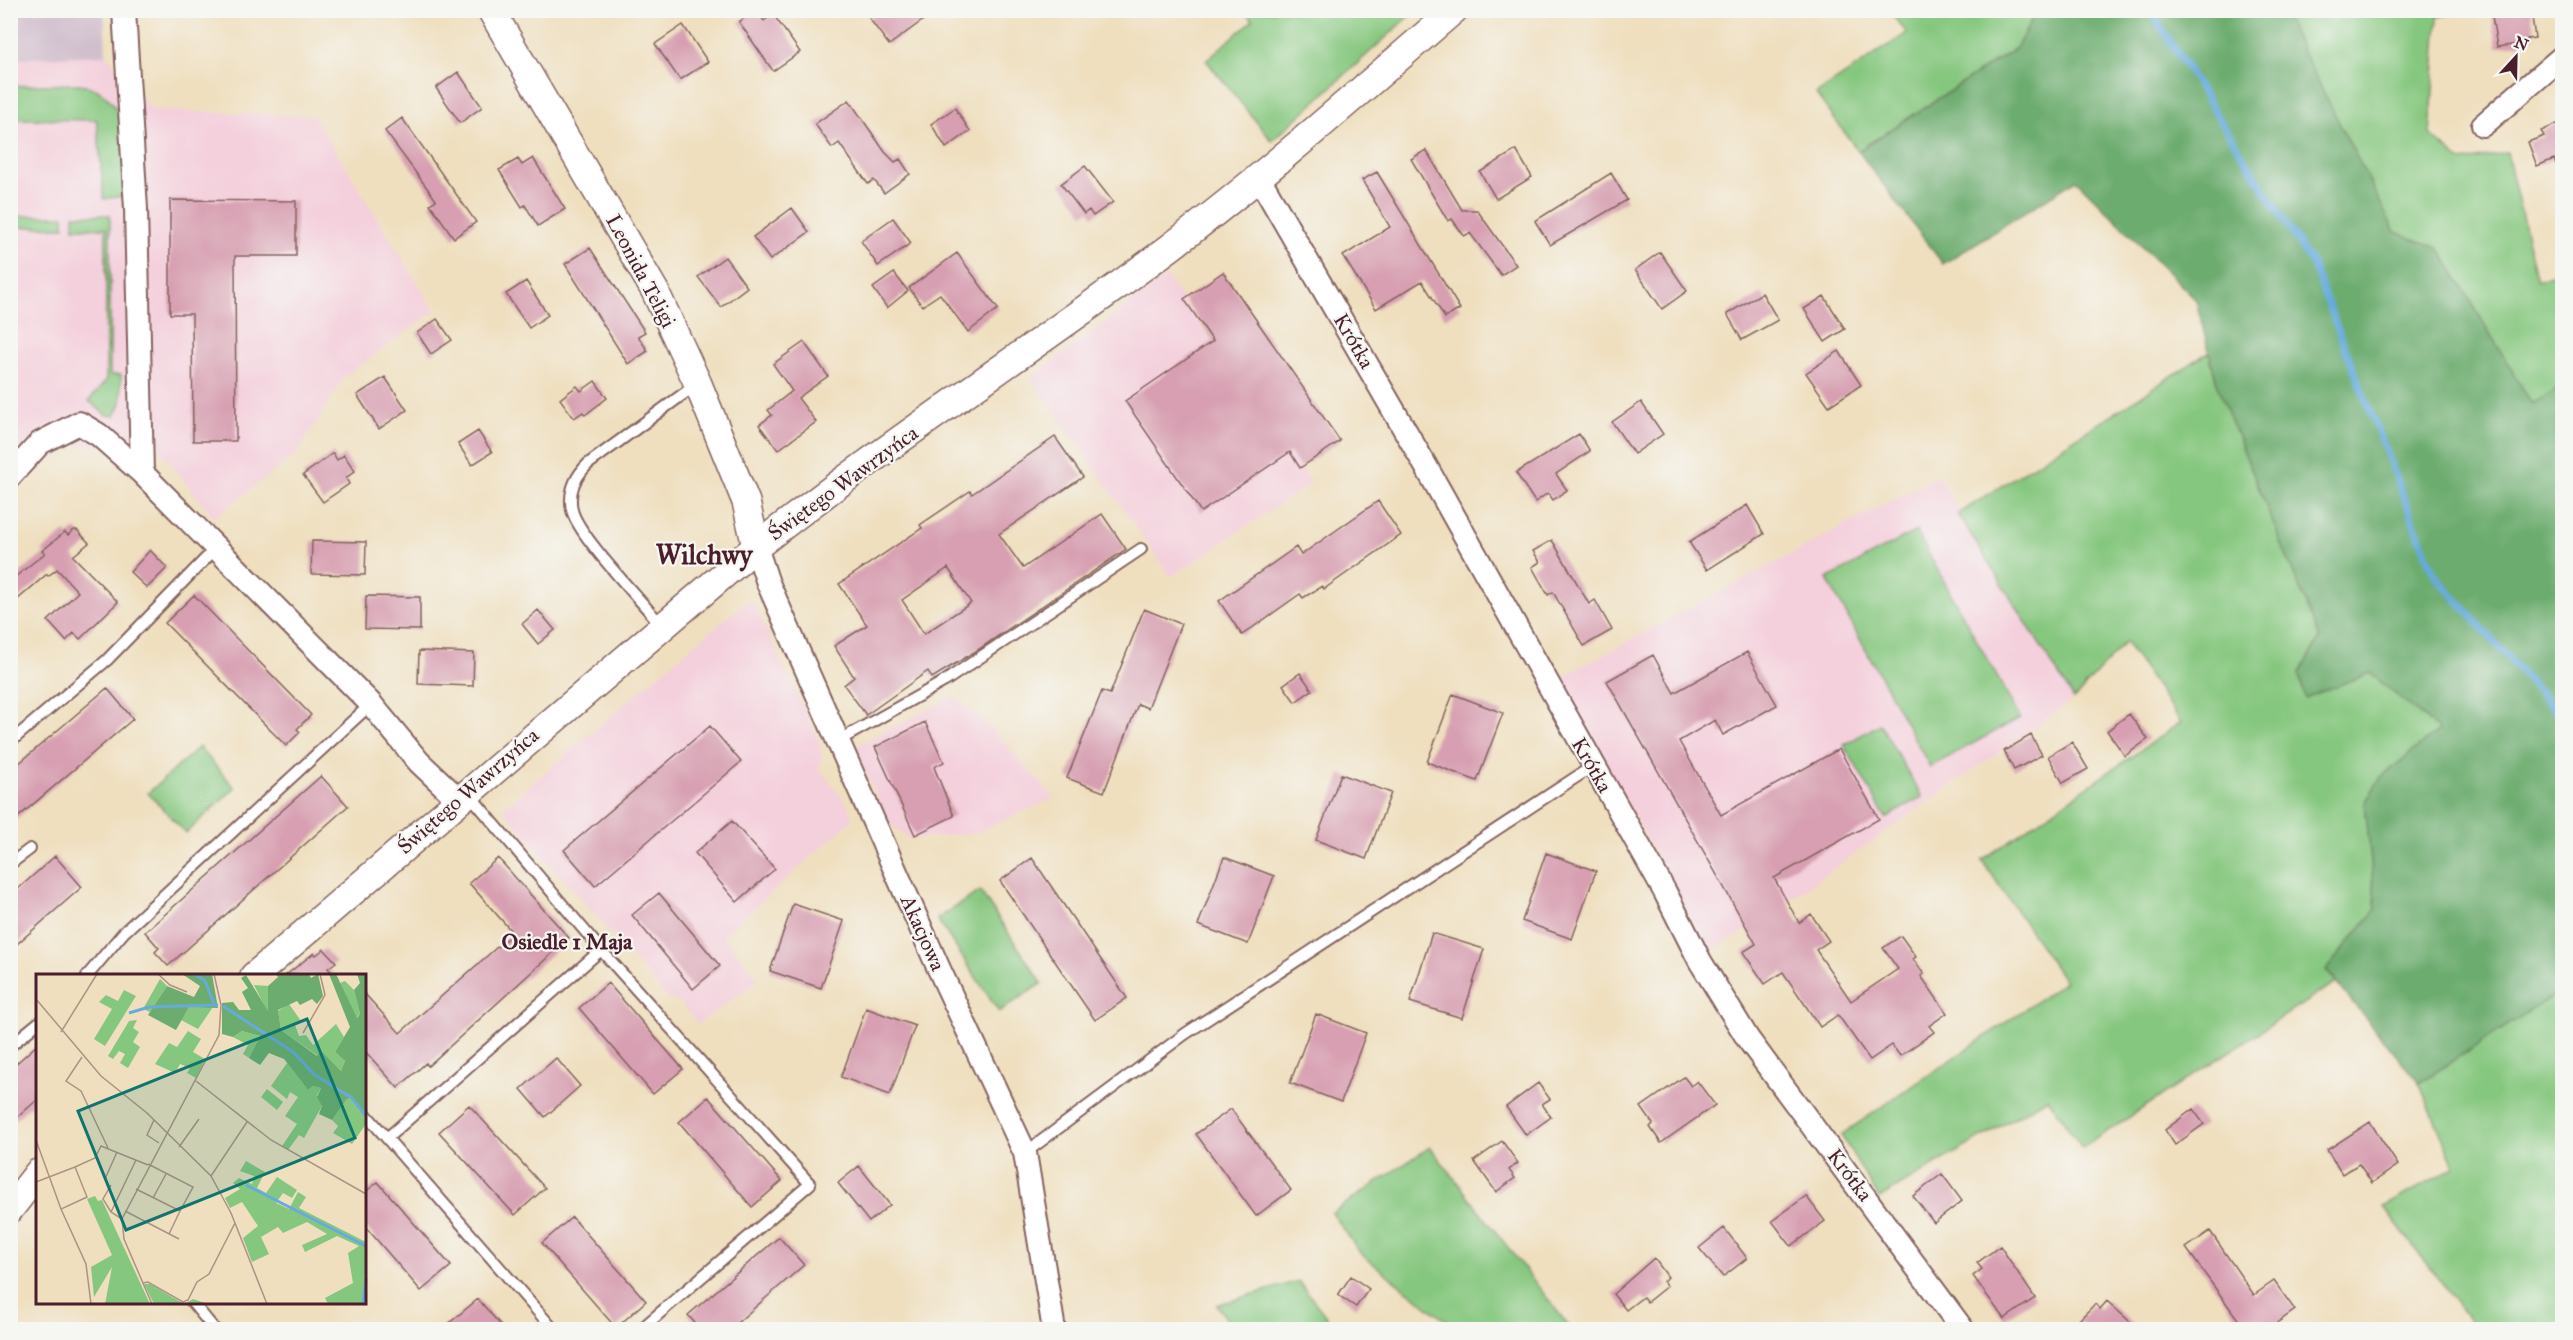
<svg xmlns="http://www.w3.org/2000/svg" width="2573" height="1340" font-family="'IM FELL Great Primer',serif">
<rect width="100%" height="100%" fill="#f6f6f2"/>
<filter id="ink" filterUnits="userSpaceOnUse"><feTurbulence type="fractalNoise" baseFrequency=".0167" numOctaves="2"/><feDisplacementMap in="SourceGraphic" scale="12" xChannelSelector="R" yChannelSelector="G"/><feConvolveMatrix kernelMatrix="1 2 1 2 8 2 1 2 1" color-interpolation-filters="sRGB"/></filter>
<filter id="wash" filterUnits="userSpaceOnUse"><feTurbulence type="fractalNoise" baseFrequency=".008" numOctaves="4" result="noise"/><feDisplacementMap in="SourceGraphic" scale="24" xChannelSelector="R" yChannelSelector="G"/><feGaussianBlur stdDeviation="1.35" result="paint"/><feColorMatrix in="noise" values="0 0 0 0 0 0 0 0 0 0 0 0 0 0 0 0 0 1.4 0 .05"/><feComposite in="paint" operator="in"/></filter>
<g filter="url(#wash)">
<rect width="100%" height="100%" fill="#efdfbf"/>
<path fill="#f4cfdc" d="M106,55L153,110L314,116L435,311L344,377L298,453L214,518L160,450L67,445L11,495L10,59Z
M1166,276L1311,483L1171,577L1031,378Z
M1938,476L2074,699L1748,929L1709,952L1558,679Z
M753,602L820,743L822,759L818,768L848,805L853,819L723,936L757,977L756,982L698,1024L680,1003L667,998L503,809L677,659L745,603Z
M953,696L982,719L1055,798L976,833L911,839L889,824L854,747Z"/>
<path fill="#d0bdcc" d="M10,11H104L106,55L11,59Z"/>
<path fill="#86c77f" stroke="#687355" stroke-width="1.5" d="M1244,11H1415L1272,141L1206,60L1253,20Z
M1889,11H2037L2016,48L1858,151L1816,94L1907,33Z
M2282,11H2460L2438,17L2430,135L2462,162L2507,153L2537,280L2562,271V386L2532,405L2440,249L2395,232Z
M80,84C132,94 130,155 122,196L104,199L97,120L11,119L10,86Z
M74,215H110V375H121V403L115,416L106,415L89,401L106,381V228H74Z
M11,216H64V227H15L11,285Z
M2209,352L2218,388L2320,638L2299,674L2305,698L2370,673L2439,730L2380,778L2365,803L2376,909L2326,970L2336,982L2082,1148L2048,1098L1879,1198L1841,1135L2065,982L1982,860L2181,722L2125,642L2074,699L1958,514Z
M1916,531L2020,718L1930,767L1827,579Z
M1880,724L1922,797L1886,818L1844,745Z
M199,747L235,788L186,833L148,793Z
M980,891L1042,983L999,1012L937,919Z
M2562,990V1329H2476L2384,1207L2455,1167L2419,1083Z
M1430,1147L1571,1329H1445L1450,1324L1361,1254L1332,1213Z
M1298,1281L1336,1329H1233L1217,1305Z"/>
<path fill="#6cac6e" stroke="#5b664c" stroke-width="1.5" d="M2037,11H2282L2395,232L2439,248L2532,404L2562,386V990L2419,1083L2326,970L2376,909L2365,803L2380,778L2439,730L2370,673L2305,698L2299,674L2320,638L2218,388L2196,300L2076,180L1943,264L1858,151L2016,48Z"/>
<g fill="none" stroke-linecap="round" stroke-linejoin="round">
<path stroke="#66abdc" stroke-width="7" d="M2150,10L2313,266L2434,574L2562,718"/>
</g>
<g id="blocks">
<path fill="#d79fb1" fill-rule="evenodd" d="M755,10L764,21L773,14L800,52L773,71L739,22Z
M880,10H937L889,45L869,18Z
M2531,10L2535,38L2527,39V43L2497,47L2492,16Z
M683,25L708,62L680,80L655,44Z
M458,72L482,107L460,123L436,88Z
M849,100L885,152L895,162L900,159L910,174L884,193L874,180L868,184L839,143L832,148L815,124Z
M955,108L970,131L946,148L931,124Z
M402,118L476,222L454,238L430,204L436,200L385,131Z
M2562,122V178L2554,159L2537,166L2528,142L2544,136L2541,131Z
M1426,150L1462,210H1477L1516,265L1501,275L1470,233L1464,236L1452,219L1448,221L1411,159Z
M1516,150L1532,177L1496,199L1480,172Z
M533,158L565,209L538,226L525,205L522,207L499,170L518,159L522,165Z
M1085,166L1113,202L1093,216L1089,210L1084,214L1061,184Z
M1377,172L1460,309L1445,318L1422,281L1376,309L1343,256L1390,227L1362,180Z
M1611,173L1627,200L1550,245L1535,221Z
M170,200L296,201V256H235L236,441H193L192,314H170Z
M792,208L809,232L770,260L753,237Z
M893,218L911,243L878,266L861,241Z
M590,248L645,332L638,336L648,351L628,364L565,264Z
M1660,252L1687,291L1662,309L1635,270Z
M957,253L998,309L968,332L940,294L922,306L909,288Z
M725,257L747,287L721,307L698,277Z
M1223,272L1340,441L1300,468L1290,452L1201,512L1125,401L1213,341L1184,299Z
M894,273L908,291L887,308L873,288Z
M526,281L548,315L529,328L506,294Z
M1762,293L1778,320L1742,340L1727,314Z
M1824,296L1845,329L1825,342L1804,309Z
M437,319L452,340L431,354L417,333Z
M804,342L828,376L798,398L816,422L778,450L759,425L772,415L768,410L792,391L773,364Z
M1839,351L1861,385L1829,406L1806,373Z
M385,377L407,410L379,429L357,395Z
M595,381L607,398L585,415L583,412L574,418L560,399L577,386L581,391Z
M1641,402L1663,434L1634,454L1612,422Z
M478,431L492,452L472,465L458,444Z
M1579,434L1590,451L1556,474L1567,490L1553,500L1548,493L1535,502L1516,473Z
M1055,437L1083,477L999,534L1023,568L1102,514L1126,549L976,651L932,678L928,671L866,715L844,685L854,677L834,646L867,625L839,584L922,528L920,525L970,491L972,494ZM948,568L971,603L924,634L902,600Z
M333,453L337,460L344,455L355,471L346,478L349,484L323,502L303,475Z
M1378,501L1401,535L1324,589L1322,586L1303,598L1300,594L1242,635L1219,601L1296,547L1301,555Z
M1747,505L1764,534L1707,570L1689,542Z
M74,530H77L89,543L73,556L118,602L80,639L74,633L66,641L48,621L78,592L57,569L48,576L47,574L10,606V581L45,553L42,551L65,532L68,535Z
M1552,540L1589,604L1595,600L1612,630L1584,646L1553,592L1548,595L1532,567L1540,562L1533,551Z
M312,541L366,542L365,575L311,574Z
M150,550L167,568L147,588L130,572Z
M194,595L311,715L297,729L300,732L286,746L165,623Z
M366,596L420,597V630L365,629Z
M1144,609L1181,624L1148,708L1138,704L1104,792L1067,778L1102,691L1110,694Z
M538,610L555,630L538,644L522,624Z
M419,651L474,653L473,686L418,684Z
M1747,652L1777,705L1723,735L1715,720L1679,741L1721,815L1839,749L1879,819L1774,878L1799,923L1811,914L1829,941L1816,950L1851,1001L1898,969L1883,948L1901,936L1916,957L1913,959L1924,974L1921,976L1947,1013L1929,1026L1934,1032L1900,1056L1892,1045L1870,1060L1838,1015L1820,1027L1783,972L1765,984L1743,952L1756,944L1607,681L1653,655L1674,693Z
M1300,673L1312,690L1295,702L1283,685Z
M107,688L133,719L10,824V771Z
M1453,694L1503,713L1477,781L1427,762Z
M2129,714L2148,739L2125,756L2107,731Z
M925,722L944,762L934,767L954,816L915,835L875,747Z
M710,726L741,762L595,886L564,850Z
M2031,735L2042,755L2014,770L2004,751Z
M2072,742L2088,769L2063,783L2048,756Z
M1341,774L1391,793L1366,859L1316,840Z
M321,776L348,806L168,966L155,952L159,948L145,932Z
M732,821L775,869L737,902L695,853Z
M1546,853L1596,871L1572,939L1522,921Z
M55,856L82,887L10,950V896Z
M1224,857L1274,876L1248,944L1198,925Z
M498,858L569,938L428,1066L426,1063L398,1088L364,1050V993L400,1033L513,933L469,883Z
M1032,858L1127,998L1095,1020L1000,881Z
M659,893L720,966L693,989L632,915Z
M793,904L844,921L821,988L770,971Z
M1432,933L1484,949L1462,1018L1410,1002Z
M324,949L336,962L328,968L334,975H286L314,953L316,955Z
M608,983L683,1069L653,1094L579,1008Z
M866,1008L915,1026L890,1095L841,1077Z
M1316,1014L1366,1033L1341,1102L1290,1083Z
M38,1044V1099L10,1124V1069Z
M556,1058L580,1086L545,1117L521,1089Z
M1684,1077L1691,1086L1697,1081L1715,1105L1661,1143L1650,1127L1653,1124L1641,1107Z
M1538,1083L1550,1099L1542,1104L1551,1117L1526,1135L1506,1107Z
M708,1097L782,1181L752,1207L679,1122Z
M469,1105L545,1188L515,1215L439,1132Z
M1231,1109L1291,1190L1256,1216L1196,1134Z
M2193,1109L2204,1124L2175,1145L2165,1130Z
M2370,1122L2398,1165L2372,1183L2359,1164L2342,1174L2327,1150Z
M1502,1141L1518,1163L1509,1170L1515,1178L1496,1192L1474,1161Z
M859,1166L890,1205L869,1222L838,1183Z
M1942,1174L1962,1201L1934,1223L1913,1196Z
M378,1182L451,1266L421,1291L364,1225V1193Z
M1806,1196L1825,1221L1791,1246L1772,1221Z
M572,1217L646,1301L616,1328L542,1243Z
M1724,1228L1747,1258L1723,1277L1699,1248Z
M2210,1231L2254,1295L2274,1281L2295,1310L2268,1329H2245L2186,1248Z
M779,1237L804,1265L730,1329H700L688,1315Z
M2000,1246L2035,1298L2004,1319L1973,1276L1982,1269L1977,1263Z
M1654,1258L1668,1277L1663,1281L1667,1286L1647,1302L1643,1297L1626,1310L1613,1294Z
M1351,1276L1369,1289L1356,1307L1338,1295Z
M478,1299L504,1329H442Z
M2107,1301L2138,1329H2081L2084,1326L2078,1321L2095,1304L2100,1309Z"/>
</g>
</g>
<g filter="url(#ink)">
<use href="#blocks" fill-opacity="0" stroke="#84625f" stroke-width="1.5"/>
<g fill="none" stroke-linecap="round" stroke-linejoin="round">
<g stroke="#84625f" stroke-width="14">
<path id="service" d="M661,625C642,601 578,536 572,510C568,491 575,477 588,464L697,384
M838,741L945,681L1141,549
M10,742L107,660L215,549
M469,794L601,950L810,1184L640,1330
M10,864L30,849
M87,976L124,932L371,704
M10,1046L38,1023
M364,1112L554,1330
M387,1138L601,950
M1025,1153L1185,1034L1593,766
M192,1302L215,1330"/>
</g>
<g stroke="#84625f" stroke-width="26">
<path id="minor" d="M124,10L136,209L142,473
M2483,125L2562,57
M1258,176L1424,463L1665,892L1700,961L1748,1039L1963,1330
M10,476L40,443L79,423L99,435L142,473L371,704L419,762L458,799
M756,547L768,583L939,969L1025,1153L1054,1330"/>
</g>
<g stroke="#84625f" stroke-width="30">
<path id="tertiary" d="M491,10L655,291L698,384L746,502L756,547
M254,976L756,547C889,442 1032,350 1168,249C1267,174 1360,91 1454,10
M10,1209L38,1173"/>
</g>
<use href="#service" stroke="#fff" stroke-width="10"/>
<use href="#minor" stroke="#fff" stroke-width="22"/>
<use href="#tertiary" stroke="#fff" stroke-width="27"/>
</g>
</g>
<g text-anchor="middle" dominant-baseline="central" stroke-width="4.5" stroke-linejoin="round" paint-order="stroke">
<g font-size="21" fill="#4a1f2b" stroke="#f6f6f2">
<text transform="translate(641 271) rotate(62)">Leonida Teligi</text>
<text transform="translate(1354 341) rotate(60)">Krótka</text>
<text transform="translate(843 483) rotate(-36)">Świętego Wawrzyńca</text>
<text transform="translate(1592 765) rotate(60)">Krótka</text>
<text transform="translate(468 791) rotate(-41)">Świętego Wawrzyńca</text>
<text transform="translate(923 933) rotate(66)">Akacjowa</text>
<text transform="translate(1850 1175) rotate(53)">Krótka</text>
</g>
<g font-size="22" font-weight="bold" fill="#4a1f2b" stroke="#f6f6f2">
<text x="567" y="941">Osiedle 1 Maja</text>
</g>
<g font-size="27" font-weight="bold" fill="#4a1f2b" stroke="#f6f6f2">
<text x="704" y="554">Wilchwy</text>
</g>
</g>
<g transform="translate(36 974)">
<rect width="330" height="330" fill="#efdfbf"/>
<path d="M124,5L131,12L114,38L107,35ZM309,7L318,16L324,40L320,44L304,9ZM218,11L232,12V38L230,35ZM88,16L100,22L69,72L58,65L76,35L63,28L70,21L82,27ZM253,30L265,47L259,51L263,62L270,61L277,71L300,50L308,63L299,78L309,87L305,97L285,78L282,82L245,56L242,37ZM153,33H177L162,55L145,46ZM101,46L97,54L103,58L97,68L104,73L92,94L84,89L89,80L83,77L77,85L72,82L93,47ZM152,57L165,65L157,78L169,85L160,104L151,99L154,94L144,90L139,99L119,90L133,69L141,73ZM206,57L224,62L213,84L207,80L212,71L197,63ZM251,89L272,116L277,112L285,114L281,121L286,132L268,164L263,161L252,176L246,172L261,150L249,142L262,123L254,118L251,125L235,112ZM231,115L247,128L241,136L225,123ZM318,124L330,140V150L316,170L297,159L302,152L296,146L311,125ZM210,187L229,198L221,214L230,219L241,203L261,216L256,224L247,219L240,229L253,235L262,218L270,223L263,234L330,268L328,330H292L289,324L317,309L312,279L323,272L301,262L269,278L266,271L291,260L271,248L247,259L242,253L225,263L233,280L216,288L207,264L222,252L206,228L194,234L189,224L204,215L197,209L203,204L216,210L218,202L204,197ZM59,222L62,227L66,226L114,330H69L76,293L58,323L55,293L76,281L51,225ZM108,310H114L148,330L157,325L172,330H118Z" fill="#86c77f"/>
<path d="M146,0H176L182,34L153,33L140,56L112,41L131,12L158,23L164,12ZM240,0H273L275,4L282,0L287,22L281,30L276,25L264,31L261,27L242,36L245,56L281,82L285,77L305,97L309,87L299,78L314,53L293,0H300L321,44L324,40L318,16L324,9L321,0H330V140L317,124L311,125L296,146L283,140L286,132L281,123L285,114L277,112L272,116L248,85L233,79L224,91L213,84L224,62L206,57L197,63L186,60V29L197,28L203,36H215L206,18L212,14L205,4L210,1L232,37V12L242,3Z" fill="#6cac6e"/>
<path fill="none" stroke="#66abdc" stroke-width="3" d="M159,0L169,7L178,30M187,32L257,78L279,101L316,124L330,142M93,39L113,33L182,31M210,211L330,272M327,330L330,305"/>
<path fill="none" stroke="#ad9284" stroke-width="1.5" d="M122,0L134,11L151,18M0,25L65,102L111,139L175,202L195,239L231,330M25,58L61,0M267,59L289,21L284,0M46,83L30,107L45,117L72,174M160,107L235,166L330,220M118,146L111,161L123,169M0,166L25,235M143,173L163,145M175,202L211,148M69,205L81,178M0,208L39,193M100,215L144,237L157,213L112,190M117,224L130,200M89,237L143,265M75,238L67,225L75,211M86,245L75,238L100,186M133,260L144,237M107,309L112,308L147,328L152,326L161,308L173,300L199,249M55,330L50,290L25,235L51,223L39,193L59,184L65,172L112,191M116,330L88,265L86,245L183,61L185,31L178,0"/>
<path fill="#0f766e" fill-opacity="0.15" stroke="#0f766e" stroke-width="3" d="M271,45L319,164L90,256L42,137Z"/>
<rect width="330" height="330" fill="none" stroke="#4a1f2b" stroke-width="3"/>
</g>
<rect width="2573" height="1340" fill="none" stroke="#f6f6f2" stroke-width="36"/>
<g transform="translate(2516 57) rotate(22)" stroke="#f6f6f2" stroke-width="4.5" paint-order="stroke">
<path d="M0-4.5L10 22L0 15L-10 22Z" fill="#4a1f2b"/>
<text y="-9" font-size="16" font-weight="bold" text-anchor="middle" fill="#4a1f2b">N</text>
</g>
</svg>
